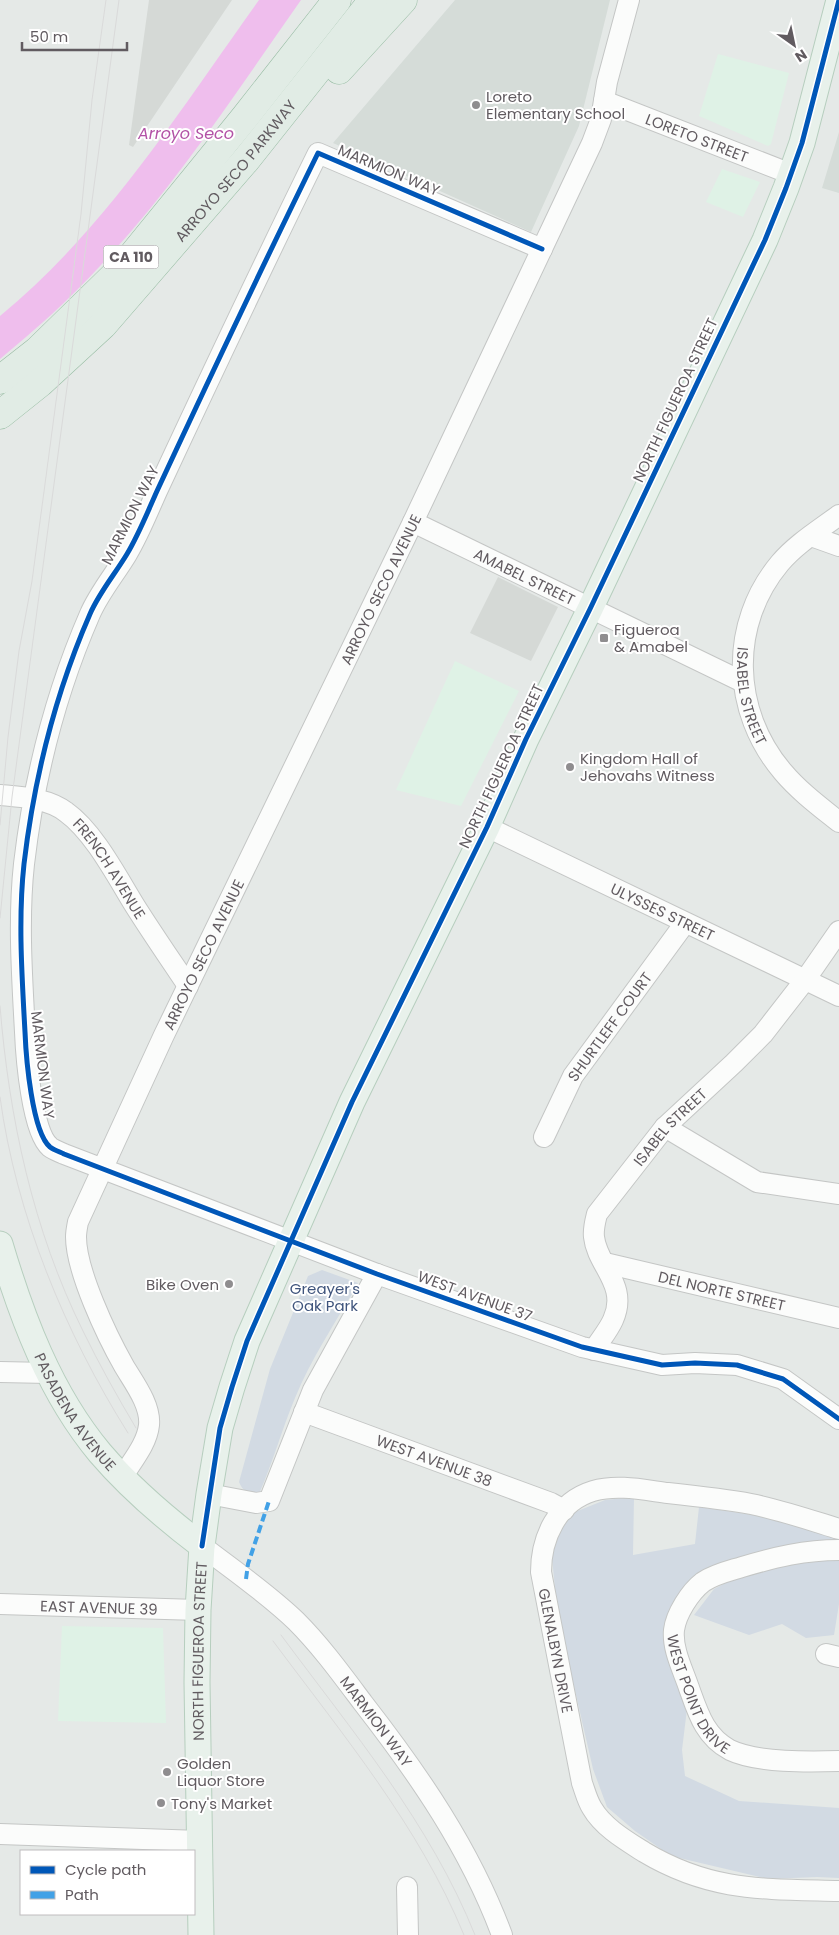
<svg xmlns="http://www.w3.org/2000/svg" width="839" height="1935" font-family="Poppins,sans-serif">
<rect width="100%" height="100%" fill="#e5e9e7"/>
<path fill="#dff2e6" d="M718,54L789,73L771,144L768,146L699,116Z
M722,169L760,182L743,217L706,202Z
M455,661L519,691L461,806L396,790Z
M62,1626L163,1628L166,1723L58,1721Z"/>
<path fill="#d5d9d6" d="M149,0H232L133,147L129,145Z
M498,577L558,607L531,661L470,633Z"/>
<path fill="#d5dcd8" d="M455,0H610L579,126L531,232L333,143Z
M839,132V193L822,188Z"/>
<path fill="#d2dae3" d="M322,1270L358,1283L356,1287C335,1323 311,1359 295,1398C282,1429 273,1462 259,1494C248,1493 243,1492 239,1482L270,1369L308,1276Z
M634,1497L633,1555L695,1544L699,1507L775,1518L839,1538V1542L679,1598L687,1709L682,1750L685,1776L739,1801L839,1808V1878L817,1877L768,1879L671,1856L635,1831L607,1807L593,1769L573,1682L556,1599L551,1547L562,1526L575,1512L605,1500Z
M839,1559V1604L834,1635L806,1638L782,1624L749,1635L694,1615L714,1589L747,1572L808,1560Z"/>
<path fill="#efbeed" d="M259,0H301C237,91 176,185 100,266C69,300 35,330 0,359V316C106,229 180,110 259,0Z"/>
<g fill="none" stroke-linecap="round" stroke-linejoin="round">
<g stroke="#c4c6c5" stroke-width="22">
<g id="minor">
<path id="s1" d="M604,101L791,174"/>
<path d="M542,249L318,153C263,265 210,377 157,491C148,511 139,534 127,554C115,574 99,593 90,614C56,692 34,779 24,864C18,919 22,977 25,1032C26,1057 32,1132 50,1147C54,1150 60,1152 64,1154L377,1274L582,1347L662,1365L695,1363L737,1365L783,1379L839,1419"/>
<path id="s2" d="M839,515C819,530 796,544 780,563C729,624 731,711 783,772C799,791 819,806 839,822"/>
<path id="s3" d="M413,522L743,682"/>
<path d="M811,536L839,546"/>
<path id="s4" d="M0,795C21,797 48,798 66,812C94,832 117,877 135,906C152,933 170,959 188,986"/>
<path id="s5" d="M487,827L839,996"/>
<path d="M665,1127L757,1182L839,1194"/>
<path id="s6" d="M544,1137L573,1076L685,923"/>
<path id="s7" d="M605,1263L839,1318"/>
<path id="s8" d="M594,1350C600,1340 608,1331 613,1320C629,1285 597,1266 594,1237C593,1229 595,1222 597,1214L665,1127L734,1063L763,1034L805,980L839,931"/>
<path d="M0,1372L48,1373"/>
<path id="s9" d="M304,1412L551,1503L564,1510"/>
<path id="s10" d="M123,1476C132,1461 147,1444 149,1425C151,1405 134,1383 124,1366C107,1336 76,1271 76,1237C76,1232 77,1227 78,1222L164,1035L413,522L592,143L601,119L607,82L629,0"/>
<path d="M209,1494L256,1503L269,1501L313,1390L377,1274"/>
<path id="s11" d="M839,1529C810,1520 781,1510 751,1504C724,1499 696,1496 668,1493C644,1490 617,1484 593,1491C557,1502 541,1538 541,1572L582,1783C585,1791 587,1800 592,1808C603,1827 625,1840 644,1852C711,1892 764,1889 839,1891"/>
<path id="s12" d="M202,1546C233,1570 267,1593 296,1621C321,1646 342,1675 363,1703C419,1775 470,1849 502,1935"/>
<path id="s13" d="M839,1550C805,1550 775,1557 742,1567C729,1571 715,1574 703,1582C690,1592 676,1614 674,1630C672,1649 683,1670 689,1688C698,1713 705,1737 730,1750C757,1763 809,1762 839,1761"/>
<path id="s14" d="M0,1604L198,1610"/>
<path d="M826,1654L839,1657"/>
<path d="M0,1834L200,1841"/>
<path d="M407,1887L408,1935"/>
</g>
</g>
<g stroke="#b6cebe" stroke-width="27">
<g id="major">
<path id="s15" d="M0,1244C22,1318 50,1393 100,1453C130,1488 165,1518 202,1546"/>
<path id="s16" d="M201,1935L197,1682L198,1610L202,1546L209,1494L220,1428L232,1387L247,1341L352,1102L487,827L526,739L590,609L765,240L786,188L802,143L839,0"/>
</g>
</g>
<g stroke="#97bca3" stroke-width="29">
<g id="highway">
<path d="M339,70L403,0"/>
<path d="M0,380L37,351L123,267L245,117L337,0"/>
<path id="s17" d="M0,415L40,383L103,325L246,160L373,0"/>
</g>
</g>
<use href="#minor" stroke="#fbfcfb" stroke-width="20"/>
<use href="#major" stroke="#e8f1eb" stroke-width="25"/>
<use href="#highway" stroke="#e1ece5" stroke-width="28"/>
<path stroke="#dadada" stroke-width="1" d="M0,825L8,737L19,651L32,581L43,499L81,214L92,100L106,0
M0,918L12,797L119,0
M0,1006C9,1118 33,1230 83,1331C99,1364 117,1396 136,1428
M0,1097C16,1215 65,1333 128,1433
M281,1635C352,1731 430,1823 475,1935
M273,1641C343,1735 419,1826 464,1935"/>
<path stroke="#42a1e6" stroke-width="4" stroke-dasharray="8 4" stroke-linecap="butt" d="M246,1579L248,1564L269,1501"/>
<g stroke="#fff" stroke-width="8">
<path id="cycleway" d="M542,249L318,153C263,265 210,377 157,491C148,511 139,534 127,554C115,574 99,593 90,614C56,692 34,779 24,864C18,919 22,977 25,1032C26,1057 32,1132 50,1147C54,1150 60,1152 64,1154L377,1274L582,1347L662,1365L695,1363L737,1365L783,1379L839,1419
M202,1546L220,1428L232,1387L247,1341L352,1102L487,827L526,739L590,609L765,240L786,188L802,143L839,0"/>
</g>
<use href="#cycleway" stroke="#0057b8" stroke-width="5"/>
</g>
<g fill="#8f8d8f" stroke="#fff" stroke-width="2">
<circle cx="476" cy="105" r="5"/>
<rect x="599" y="633" width="10" height="10" rx="2.5"/>
<circle cx="570" cy="767" r="5"/>
<circle cx="229" cy="1284" r="5"/>
<circle cx="167" cy="1772" r="5"/>
<circle cx="161" cy="1803" r="5"/>
</g>
<g text-anchor="middle" dominant-baseline="central" stroke-width="4" stroke-linejoin="round" paint-order="stroke">
<rect fill="#fff" stroke="#908c90" stroke-width="1" x="103.5" y="245.5" width="55" height="23" rx="4"/>
<g font-size="14" font-weight="bold" fill="#615b60">
<text x="131" y="257">CA 110</text>
</g>
<g font-size="15" fill="#615b60" stroke="#fff" text-anchor="start">
<text x="486" y="96">Loreto<tspan x="486" dy="17">Elementary School</tspan></text>
<text x="614" y="629">Figueroa<tspan x="614" dy="17">&amp; Amabel</tspan></text>
<text x="580" y="758">Kingdom Hall of<tspan x="580" dy="17">Jehovahs Witness</tspan></text>
<text x="219" y="1284" text-anchor="end">Bike Oven</text>
<text x="177" y="1763">Golden<tspan x="177" dy="17">Liquor Store</tspan></text>
<text x="171" y="1803">Tony's Market</text>
</g>
<g font-size="15" fill="#615b60" stroke="#fff">
<text stroke="none"><textPath href="#s1" startOffset="100">LORETO STREET</textPath></text>
<text transform="translate(389 170) rotate(23)">MARMION WAY</text>
<text stroke="none"><textPath href="#s17" startOffset="340">ARROYO SECO PARKWAY</textPath></text>
<text transform="translate(675 400) rotate(-65)">NORTH FIGUEROA STREET</text>
<text transform="translate(130 515) rotate(-63)">MARMION WAY</text>
<text stroke="none"><textPath href="#s3" startOffset="124">AMABEL STREET</textPath></text>
<text stroke="none"><textPath href="#s10" startOffset="978">ARROYO SECO AVENUE</textPath></text>
<text stroke="none"><textPath href="#s2" startOffset="219">ISABEL STREET</textPath></text>
<text transform="translate(501 766) rotate(-65)">NORTH FIGUEROA STREET</text>
<text stroke="none"><textPath href="#s4" startOffset="141">FRENCH AVENUE</textPath></text>
<text stroke="none"><textPath href="#s5" startOffset="195">ULYSSES STREET</textPath></text>
<text stroke="none"><textPath href="#s10" startOffset="572">ARROYO SECO AVENUE</textPath></text>
<text stroke="none"><textPath href="#s6" startOffset="129">SHURTLEFF COURT</textPath></text>
<text transform="translate(43 1065) rotate(83)">MARMION WAY</text>
<text stroke="none"><textPath href="#s8" startOffset="261">ISABEL STREET</textPath></text>
<text stroke="none"><textPath href="#s7" startOffset="120">DEL NORTE STREET</textPath></text>
<text transform="translate(475 1296) rotate(20)">WEST AVENUE 37</text>
<text stroke="none"><textPath href="#s15" startOffset="185">PASADENA AVENUE</textPath></text>
<text stroke="none"><textPath href="#s9" startOffset="139">WEST AVENUE 38</textPath></text>
<text stroke="none"><textPath href="#s14" startOffset="99">EAST AVENUE 39</textPath></text>
<text stroke="none"><textPath href="#s11" startOffset="434">GLENALBYN DRIVE</textPath></text>
<text stroke="none"><textPath href="#s16" startOffset="284">NORTH FIGUEROA STREET</textPath></text>
<text stroke="none"><textPath href="#s13" startOffset="268">WEST POINT DRIVE</textPath></text>
<text stroke="none"><textPath href="#s12" startOffset="249">MARMION WAY</textPath></text>
</g>
<g font-size="15" fill="#3f547c" stroke="#fff">
<text x="325" y="1288">Greayer's<tspan x="325" dy="17">Oak Park</tspan></text>
</g>
<g font-size="16" font-style="italic" fill="#b252a6" stroke="#fff">
<text x="186" y="133">Arroyo Seco</text>
</g>
</g>
<rect x="20" y="1850" width="175" height="65" fill="#ffffff" stroke="#c0bdbf"/>
<rect x="30" y="1866" width="25" height="8" fill="#0057b8" stroke="#c0bdbf"/>
<text x="65" y="1875" font-size="15" fill="#615b60">Cycle path</text>
<rect x="30" y="1891" width="25" height="8" fill="#42a1e6" stroke="#c0bdbf"/>
<text x="65" y="1900" font-size="15" fill="#615b60">Path</text>
<g transform="translate(794 45) rotate(147)" stroke="#ffffff" stroke-width="4" paint-order="stroke">
<path d="M0-4L9 19L0 12L-9 19Z" fill="#615b60"/>
<text y="-8" font-size="14" font-weight="bold" text-anchor="middle" fill="#615b60">N</text>
</g>
<path d="M22 42v8h105v-8" fill="none" stroke="#615b60" stroke-width="2.5"/>
<text x="30" y="42" font-size="15" fill="#615b60" stroke="#ffffff" stroke-width="4" paint-order="stroke">50 m</text>
</svg>
